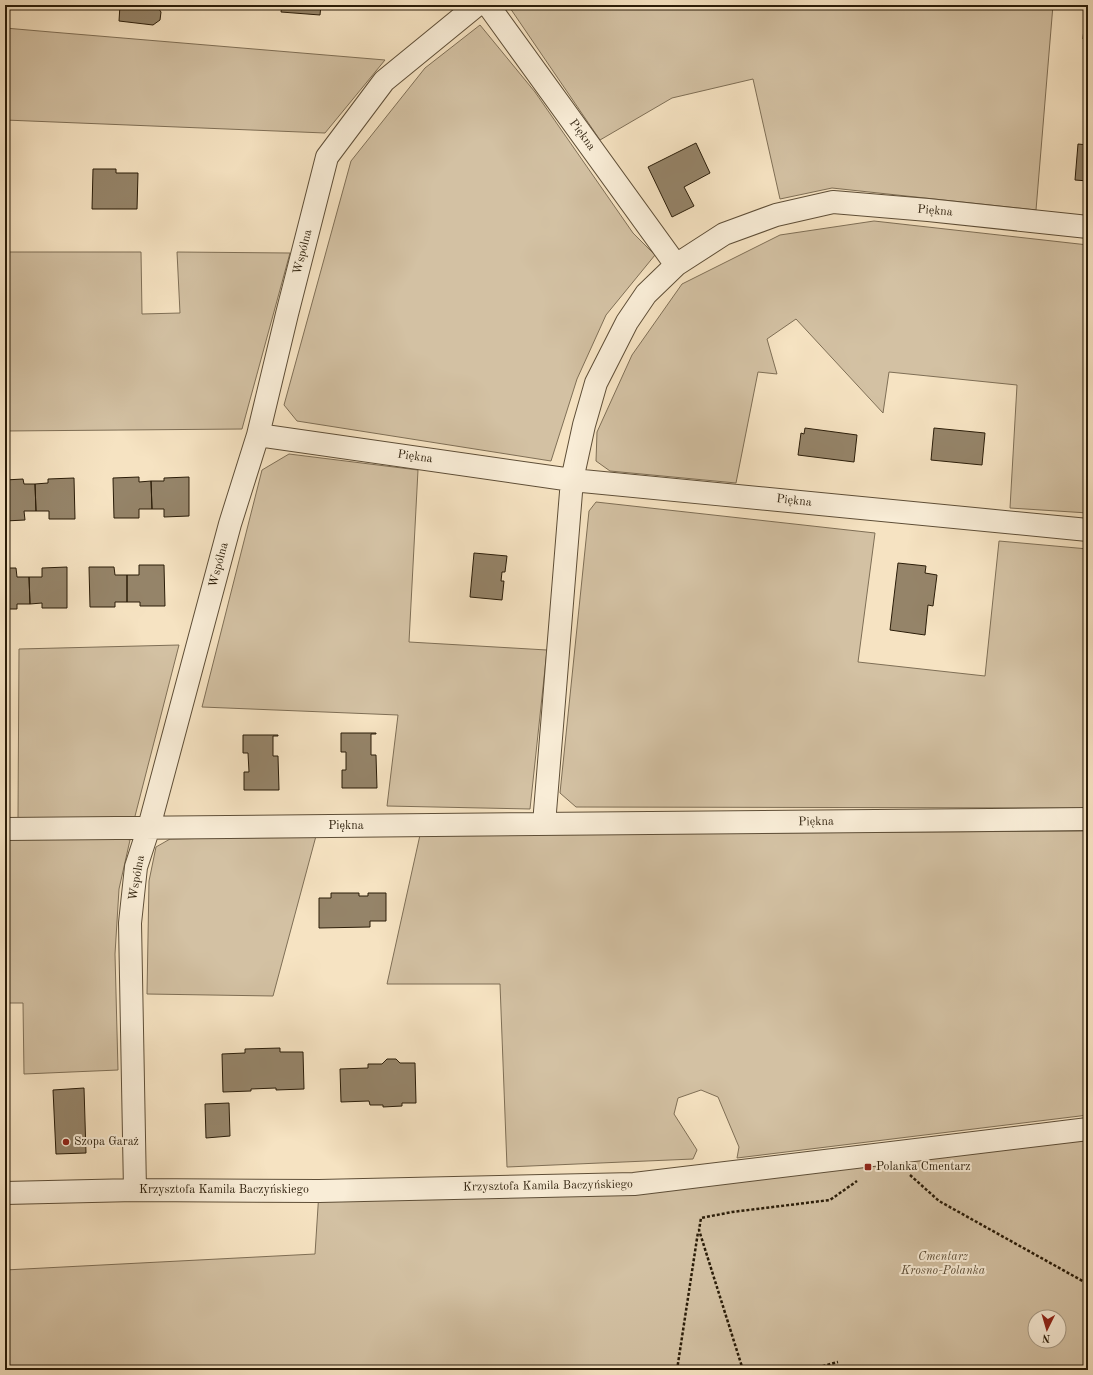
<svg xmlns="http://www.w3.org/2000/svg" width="1093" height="1375" font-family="'Old Standard TT',serif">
<rect width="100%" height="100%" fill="#f6e3c2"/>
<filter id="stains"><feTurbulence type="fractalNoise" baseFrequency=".005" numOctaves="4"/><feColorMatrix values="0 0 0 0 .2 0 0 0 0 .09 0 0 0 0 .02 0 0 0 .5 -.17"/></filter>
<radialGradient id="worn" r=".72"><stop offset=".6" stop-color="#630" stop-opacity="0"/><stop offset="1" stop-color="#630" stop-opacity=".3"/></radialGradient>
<path fill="#d3c1a3" stroke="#7f6f56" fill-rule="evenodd" d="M508,5H1053L1036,210L832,188L780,199L753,79L672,98L600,140Z
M480,25L535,92L633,233L655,255L606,315L577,379L551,461L297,421L284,405L351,161L425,68Z
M5,28L51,32L385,60L325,133L5,120Z
M874,221L1088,245V513L1010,508L1017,385L889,372L883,413L796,319L767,339L777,374L758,372L736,483L610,471L596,461L597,432L632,355L682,284L780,235Z
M5,252H141L142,314L180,313L177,252L290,253L242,429L5,431Z
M289,454L418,470L409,642L547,650L530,809L387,806L398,715L202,707L262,470Z
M596,502L875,533L858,662L985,676L999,541L1088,549V808L576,807L560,793L589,511Z
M179,645L134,820L18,819L19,649Z
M1088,831V1115L737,1158L739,1147L718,1097L701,1090L678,1098L674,1114L697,1150L693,1159L507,1167L500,984H387L420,835Z
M5,833L106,834L130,840L119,889L115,954L118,1070L24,1074L23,1003H5Z
M316,836L273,996L147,994L149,881L156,847L170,839Z
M1088,1139V1370H5V1270L315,1254L319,1191L634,1184ZM1035,1317H1059V1341H1035Z"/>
<path fill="#958469" stroke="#2b1d09" d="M120,5H156L161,12L160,20L153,25L119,21Z
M282,5H321L320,15L281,12Z
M1086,5H1088V39H1083Z
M696,143L710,173L684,187L694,206L672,217L648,167Z
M1078,144L1088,145V181L1075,180Z
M93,169H116V173H138L137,209H92Z
M805,428L857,435L854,462L798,455L801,433L804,434Z
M934,428L985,433L982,465L931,460Z
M139,477V482L151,481L152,509H139V518H114L113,478Z
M189,477V516L164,517V509H152L151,481H164V478Z
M74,478L75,519H49V511H36L35,484L48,483V479Z
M23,479L24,484H35L36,511H24L25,520L5,521V480Z
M474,553L507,556L505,572H502L501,581H504L502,600L470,597Z
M898,563L926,566L925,573L937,575L933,606L928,605L925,635L890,630Z
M139,565H164L165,606H140V602H127V575H139Z
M67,567V608H42V603L30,604L29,577H42V568Z
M89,567H114L115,575H127V602H115V607H90Z
M5,568H16L17,577H29L30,604H17V609H5Z
M341,733H376V734H371V755H376L377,788H342V770H346V752H341Z
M243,735H278V736H273V756H278L279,790H244V772H249L248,753H243Z
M331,893H359V896H368V893H386V921H370V927L319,928V898H331Z
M280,1048V1052H303L304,1089L276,1090V1088L251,1089V1091L223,1092L222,1054L245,1053V1049Z
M387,1059H396L400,1063H415L416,1103H402V1106L383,1107V1105H370L369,1101L341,1102L340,1069L368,1068V1064H382Z
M84,1088L86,1153L56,1154L53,1090Z
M229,1103L230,1136L206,1138L205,1104Z"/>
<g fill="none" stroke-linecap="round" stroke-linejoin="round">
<g stroke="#5e4e37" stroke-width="24">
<path id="minor" d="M488,5L676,265
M258,435L572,480L1088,530
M544,824L572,480L584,425L596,383L627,322L646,294L676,265L724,234L776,215L833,202L928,210L1088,227
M5,829L1088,819
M135,1190L130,923L136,867L149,827L230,524L258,435L287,314L327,157L384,81L477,5
M5,1193L135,1190L319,1191L634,1184L1088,1129"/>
</g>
<path stroke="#2b1d09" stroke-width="2.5" stroke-dasharray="3 2" stroke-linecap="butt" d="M910,1175L939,1201L1088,1284
M677,1370L698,1232
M743,1370L699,1230L701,1218L732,1212L830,1200L857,1181
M808,1370L838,1362"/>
<use href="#minor" stroke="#f9edd7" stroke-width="22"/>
</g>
<g fill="#8f2418" stroke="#f9edd7" stroke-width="1.5">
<circle cx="66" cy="1142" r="4"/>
<rect x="864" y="1163" width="8" height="8" rx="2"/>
</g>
<g text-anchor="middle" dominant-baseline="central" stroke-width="4" stroke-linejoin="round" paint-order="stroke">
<g font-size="12" fill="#2b1d09" stroke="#f9edd7">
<text transform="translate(582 135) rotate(54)">Piękna</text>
<text transform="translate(935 211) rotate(5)">Piękna</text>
<text transform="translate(303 252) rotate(-76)">Wspólna</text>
<text transform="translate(415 457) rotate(8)">Piękna</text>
<text transform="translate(794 501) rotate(6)">Piękna</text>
<text transform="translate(219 565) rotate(-75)">Wspólna</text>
<text transform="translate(816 822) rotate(-1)">Piękna</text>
<text x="346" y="826">Piękna</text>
<text transform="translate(137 878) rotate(-80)">Wspólna</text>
<text transform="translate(548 1186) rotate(-1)">Krzysztofa Kamila Baczyńskiego</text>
<text x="224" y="1190">Krzysztofa Kamila Baczyńskiego</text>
</g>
<g font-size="12" fill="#2b1d09" stroke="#f9edd7" text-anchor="start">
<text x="74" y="1142">Szopa Garaż</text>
<text x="876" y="1167">Polanka Cmentarz</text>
</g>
<g font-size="12" font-style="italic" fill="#5d4e37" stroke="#f9edd7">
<text x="943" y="1257">Cmentarz<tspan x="943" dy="14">Krosno-Polanka</tspan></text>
</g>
</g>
<rect width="1093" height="1375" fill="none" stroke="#f6e3c2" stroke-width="20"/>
<rect x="6" y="6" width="1081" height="1363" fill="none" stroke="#2b1d09" stroke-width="2"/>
<rect x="10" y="10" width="1073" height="1355" fill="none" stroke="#2b1d09"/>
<g transform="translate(1047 1329) rotate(185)"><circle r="19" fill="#f9edd7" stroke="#a79a85"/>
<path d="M0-3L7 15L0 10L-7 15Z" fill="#8f2418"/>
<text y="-6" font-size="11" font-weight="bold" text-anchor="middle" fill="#2b1d09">N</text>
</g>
<rect width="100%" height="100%" filter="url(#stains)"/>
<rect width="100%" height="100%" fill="url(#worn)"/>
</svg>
